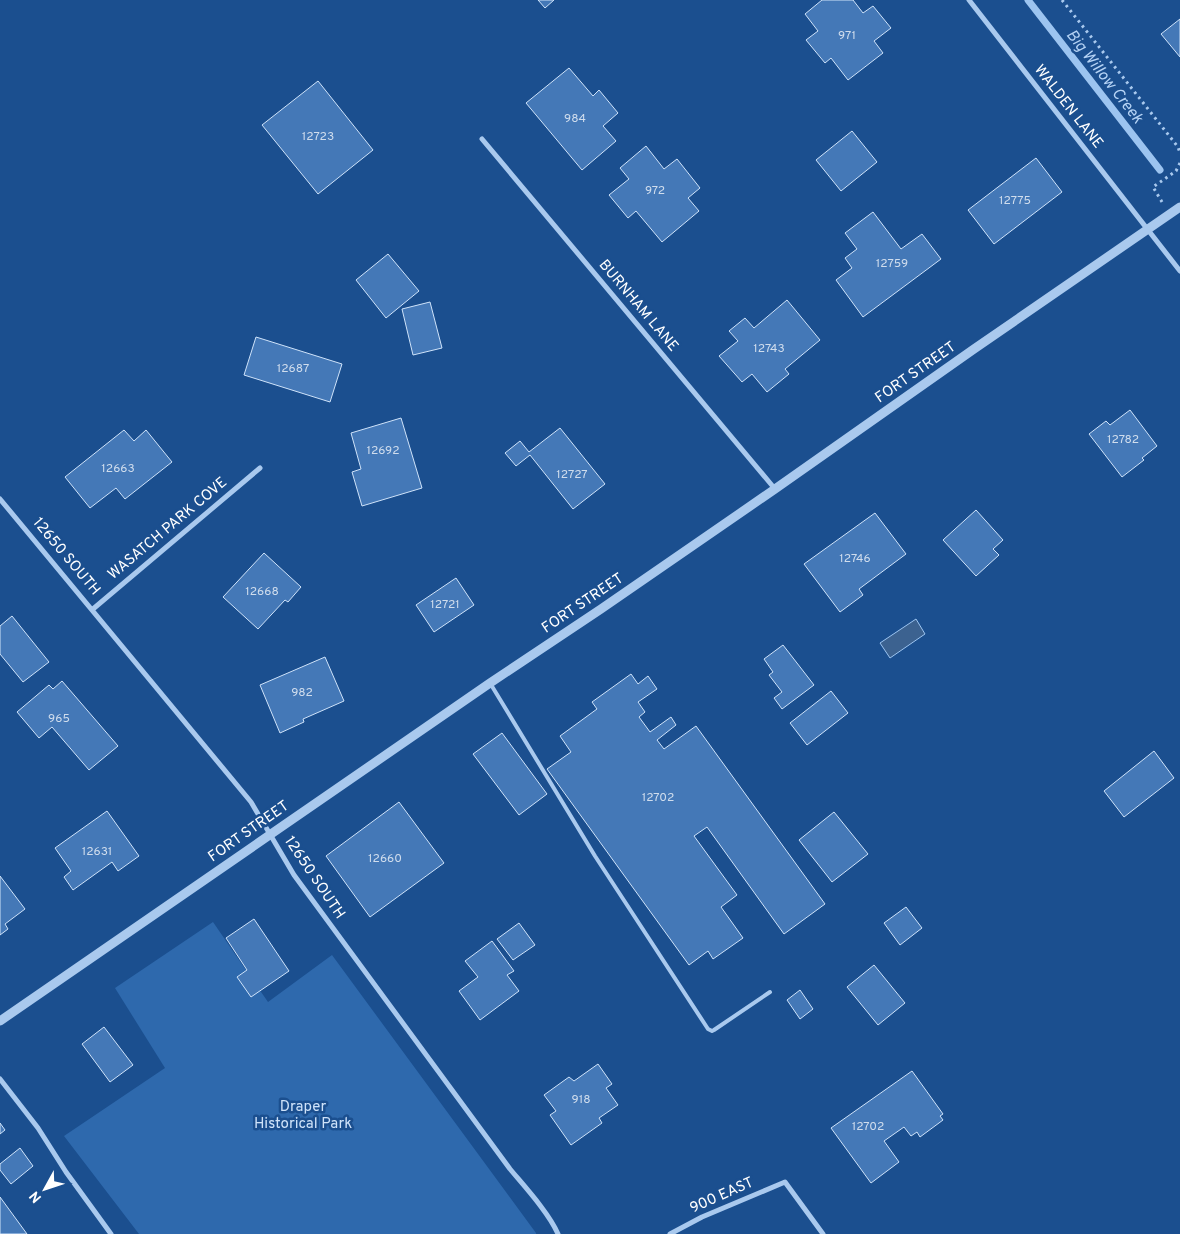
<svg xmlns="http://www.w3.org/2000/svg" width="1180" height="1234" font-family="Overpass,sans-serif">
<rect width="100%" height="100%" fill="#1b4f8f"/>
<path fill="#2e69ad" d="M213,922L268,1002L332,955L536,1233V1234H139L64,1136L165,1068L115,988Z"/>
<path fill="#3c6290" stroke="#9cc4f0" d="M916,619L925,634L890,658L880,643Z"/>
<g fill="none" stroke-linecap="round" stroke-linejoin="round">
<path stroke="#9cc4f0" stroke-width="7" d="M1028,0L1160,170"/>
</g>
<path fill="#4478b7" stroke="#cfe3fa" d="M538,0H554L545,8Z
M822,0H853L863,13L873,6L891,28L874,41L883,53L848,80L831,58L825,63L806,40L818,31L805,14Z
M1180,19V57L1161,34Z
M569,68L593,96L599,90L618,113L603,126L616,141L582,170L526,103Z
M318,81L373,150L318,194L262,125Z
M852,131L877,162L841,191L816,160Z
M646,146L664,169L677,159L700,188L688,198L699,211L662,242L636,211L628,218L609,195L629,179L620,168Z
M1036,158L1062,192L994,244L968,210Z
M873,212L901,249L922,234L941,259L863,317L836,280L852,268L845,258L857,249L845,233Z
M388,254L419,291L386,318L356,280Z
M787,300L820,340L785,369L789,374L767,392L752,374L742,382L719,356L738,341L729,331L745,318L754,328Z
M430,302L442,348L413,355L402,309Z
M256,337L342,364L330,402L244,375Z
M1130,410L1157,446L1142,458L1144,460L1122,477L1089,434L1106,421L1110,425Z
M401,418L422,488L362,506L352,472L361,469L351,433Z
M560,428L605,484L573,509L530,455L516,466L505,453L520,441L529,452Z
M124,430L134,441L146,430L172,462L125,499L116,488L90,508L65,477Z
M976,510L1003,540L993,549L999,555L976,576L943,540Z
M875,513L906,554L859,589L863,595L840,612L804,564Z
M264,553L301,587L288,602L285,600L258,629L223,597Z
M456,578L474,605L434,632L416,605Z
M12,616L49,662L23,682L0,654V626Z
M783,645L814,685L782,709L774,698L782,692L769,675L773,672L764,659Z
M325,657L344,701L303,719L304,722L280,733L260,685Z
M631,674L638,684L648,676L657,689L638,702L645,712L639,717L650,732L671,717L676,725L657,740L664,749L696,726L825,904L784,934L707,827L694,836L737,895L721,907L743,938L713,959L708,951L689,965L547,769L571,752L560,736L597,709L592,702Z
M62,681L118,746L89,770L52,727L39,738L17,712L49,685L53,689Z
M831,691L848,713L807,745L790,723Z
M502,733L547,794L519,815L473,754Z
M1154,751L1174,778L1124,817L1104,791Z
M399,802L444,863L370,917L326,856Z
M107,811L139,856L118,871L112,862L73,890L64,877L71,871L55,848Z
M834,812L868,854L832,882L799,840Z
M0,876L25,909L5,924L8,929L0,935Z
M906,907L922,928L900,945L884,923Z
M254,919L289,971L251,997L237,977L247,970L226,938Z
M519,923L535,945L513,960L497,939Z
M492,941L514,971L507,975L519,991L480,1020L459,991L478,977L465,961Z
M874,965L905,1003L878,1025L847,987Z
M800,990L813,1009L800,1019L787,1000Z
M104,1027L133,1065L110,1082L82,1044Z
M598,1064L612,1084L606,1088L618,1105L599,1118L602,1123L571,1145L550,1115L556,1111L544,1095L569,1077L574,1081Z
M912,1071L943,1114L940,1116L943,1120L920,1137L917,1132L911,1136L904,1127L884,1141L899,1162L871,1183L831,1128Z
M0,1123L5,1130L0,1134Z
M20,1148L33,1166L11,1184L0,1170V1164Z
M0,1197L27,1234H0Z"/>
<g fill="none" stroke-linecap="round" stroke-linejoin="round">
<path stroke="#a9c9ee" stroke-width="3" stroke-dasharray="2.5 4" stroke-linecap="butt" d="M1062,0L1178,147L1180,153
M1162,202L1153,187L1176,171L1180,163"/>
<path stroke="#a9c9ee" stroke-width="4" d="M490,683L595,856L708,1029L712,1031L714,1030L770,992"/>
<path stroke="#a9c9ee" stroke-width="5" d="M969,0L1180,271
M482,139L775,489
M0,499L251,802L294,875L510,1169C525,1187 549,1213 558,1234
M93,609L260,468
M0,1079L38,1128L66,1172L111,1234
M670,1234L702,1217L785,1182L823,1234"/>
<path stroke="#a9c9ee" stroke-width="9" d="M0,1021L490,683L601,609L775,489L974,349L1180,207"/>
</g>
<g text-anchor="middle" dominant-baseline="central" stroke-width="5" stroke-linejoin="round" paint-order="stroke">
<g font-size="12" fill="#d0dded">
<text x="847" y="36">971</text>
<text x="575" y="119">984</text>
<text x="318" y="137">12723</text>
<text x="655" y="191">972</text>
<text x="1015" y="201">12775</text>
<text x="892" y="264">12759</text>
<text x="769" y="349">12743</text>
<text x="293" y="369">12687</text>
<text x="1123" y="440">12782</text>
<text x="383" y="451">12692</text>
<text x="118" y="469">12663</text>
<text x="572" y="475">12727</text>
<text x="855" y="559">12746</text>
<text x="262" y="592">12668</text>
<text x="445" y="605">12721</text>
<text x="302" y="693">982</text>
<text x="59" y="719">965</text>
<text x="658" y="798">12702</text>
<text x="97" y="852">12631</text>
<text x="385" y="859">12660</text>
<text x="581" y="1100">918</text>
<text x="868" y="1127">12702</text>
</g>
<g font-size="15" fill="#fff" stroke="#1b4f8f">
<text transform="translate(1068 107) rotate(52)">WALDEN LANE</text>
<text transform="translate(638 306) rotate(50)">BURNHAM LANE</text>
<text transform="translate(916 373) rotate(-35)">FORT STREET</text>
<text transform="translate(168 529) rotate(-40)">WASATCH PARK COVE</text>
<text transform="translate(66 557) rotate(50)">12650 SOUTH</text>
<text transform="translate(583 604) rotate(-34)">FORT STREET</text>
<text transform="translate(249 832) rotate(-35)">FORT STREET</text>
<text transform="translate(314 878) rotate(56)">12650 SOUTH</text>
<text transform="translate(722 1196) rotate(-24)">900 EAST</text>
</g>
<g font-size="15" fill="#cfe3fa" stroke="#1b4f8f">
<text x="303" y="1107">Draper<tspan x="303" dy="17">Historical Park</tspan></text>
</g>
<g font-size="16" font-style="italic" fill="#b5d3f5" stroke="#1b4f8f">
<text transform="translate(1104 77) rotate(52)">Big Willow Creek</text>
</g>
</g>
<g transform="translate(45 1189) rotate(230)" stroke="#1b4f8f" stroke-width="4" paint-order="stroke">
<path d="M0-4L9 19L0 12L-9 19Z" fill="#ffffff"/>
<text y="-8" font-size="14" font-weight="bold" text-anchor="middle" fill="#ffffff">N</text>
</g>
</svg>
